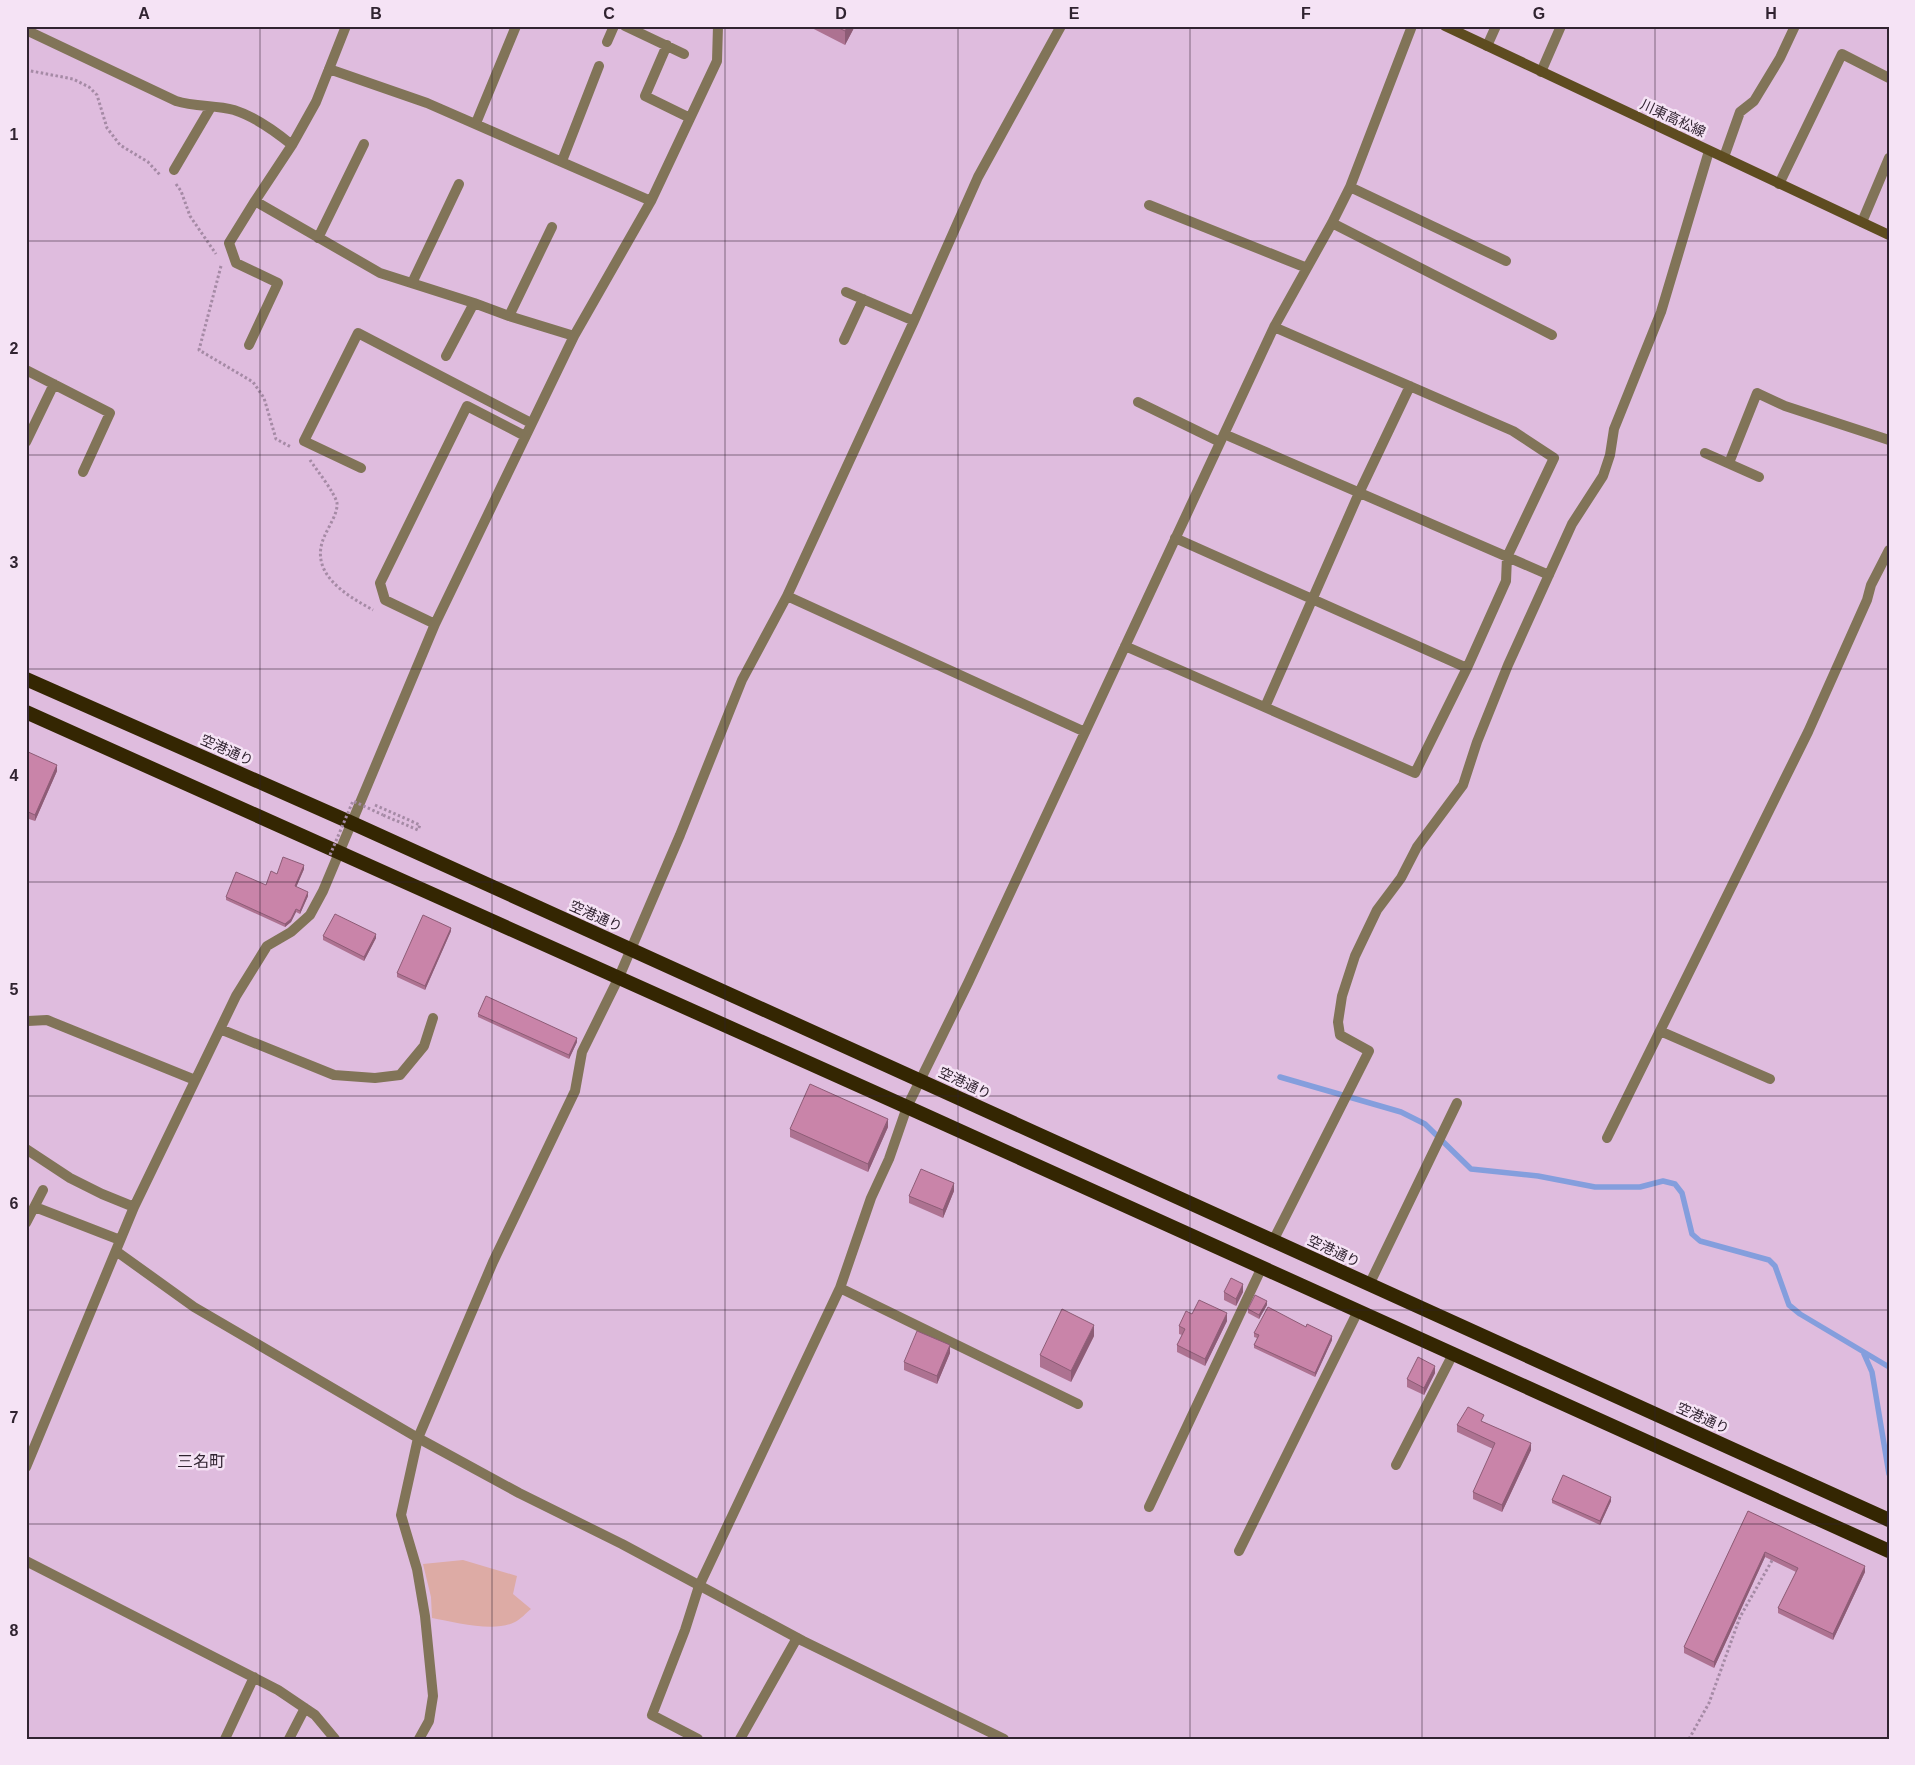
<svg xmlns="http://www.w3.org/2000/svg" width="1915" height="1765" font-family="Arial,'Noto Sans JP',sans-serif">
<rect width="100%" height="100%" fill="#dfbcde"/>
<path fill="#ddaba5" d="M463,1560L517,1576L513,1594L531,1609C526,1613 521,1619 515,1622C494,1633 455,1622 432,1618L431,1597L423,1564Z"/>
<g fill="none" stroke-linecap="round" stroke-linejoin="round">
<path stroke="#849edd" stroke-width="5.5" d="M1280,1077L1401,1112L1425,1124L1471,1169L1538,1176L1595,1187H1640L1663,1181L1675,1184L1682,1193L1692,1234L1700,1241L1769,1260L1775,1266L1789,1305L1800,1314L1889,1367
M1864,1354L1872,1372L1889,1474"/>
<path stroke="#a58aa5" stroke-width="3" stroke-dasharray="2.5 2.5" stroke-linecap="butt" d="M26,70L73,79L89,87L97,95L107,128L120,145L148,162L160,175
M176,184L181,191L190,216L216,254
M221,266L199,350L253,382L264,398L276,439L291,447
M310,460C316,469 335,493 337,503C338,513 329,526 325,535C307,573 346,595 373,610
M375,805L420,825L418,830L383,815
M1689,1739L1709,1703L1740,1617L1774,1557"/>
<path stroke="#817458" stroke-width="10" d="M418,1438L519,1493L622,1544L803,1641L1004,1739
M1396,1465L1453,1354"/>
<path stroke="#817458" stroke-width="10" d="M625,26L684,54
M26,30L176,101C195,107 215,105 234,110C256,117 275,131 292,145
M607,42L614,26
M667,45L645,96L690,118
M1487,46L1496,26
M329,69L427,103L651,201
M1541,72L1561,26
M476,123L516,26
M1724,157L1740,112L1754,101L1780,58L1795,26
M562,161L599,66
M174,170L211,107
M1779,184L1842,54L1889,78
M1350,187L1506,261
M255,201L380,273L474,303L509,316L574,336
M1149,205L1307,268
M1862,222L1889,158
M1332,223L1552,335
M318,238L364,144
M412,283L459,184
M846,292L914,321
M509,316L552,227
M844,340L863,299
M249,345L278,283L236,263L229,243L255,201L292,145L316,102L346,26
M446,356L474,303
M26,370L110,413L83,472
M1138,402L1220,442
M1224,434L1549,575
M26,442L54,384
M1705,453L1759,477
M1729,463L1757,393L1785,406L1889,440
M361,468L304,441L358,333L531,423
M1175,538L1467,668
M787,596L1085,732
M435,624L385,600L380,583L467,406L525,436
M1125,646L1415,773L1467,668L1506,581L1507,557L1554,458L1513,431L1274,327
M1265,707L1359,493L1410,386
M28,1021L47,1020L195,1080
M220,1029L334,1075L375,1078L400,1075L424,1046L433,1018
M1660,1031L1770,1079
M1607,1138L1808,732L1867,600L1871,585L1889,550
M26,1149L70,1178L102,1194L134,1207
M35,1207L120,1240
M26,1223L43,1190
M1273,1241L1369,1051L1340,1035L1338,1022L1342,996L1355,956L1377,910L1401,878L1417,847L1463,785L1477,742L1508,665L1572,524L1603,476L1610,455L1614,429L1661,312L1709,151
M116,1251L194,1307L418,1438
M1369,1285L1457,1103
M840,1288L1078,1404
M26,1467L134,1207L236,996L267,946L291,932L310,915L323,891L435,624L574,336L651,201L717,61L718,26
M1149,1507L1262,1267
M1239,1551L1358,1311
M26,1561L278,1690L315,1715L335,1739
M225,1739L254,1677
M289,1739L305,1708
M419,1739L429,1721L433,1696L425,1616L417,1569L401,1515L418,1438L493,1262L575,1091L582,1052L619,977L680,835L742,680L787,596L914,321L978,177L1061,26
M698,1739L652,1715L685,1630L699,1586L840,1288L871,1198L889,1159L907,1107L968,983L1274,327L1332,223L1350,187L1412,26
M740,1739L797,1638"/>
<path stroke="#5e4c20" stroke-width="10" d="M1445,26L1889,235"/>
<path stroke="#342602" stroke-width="14" d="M26,679L352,823L1889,1520
M26,712L907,1107L1889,1551"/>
<path stroke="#a58aa5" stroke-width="3" stroke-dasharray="2.5 2.5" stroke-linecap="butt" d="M330,855L353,801L383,815"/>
</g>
<path fill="#ad7291" d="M808,26H855L845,45Z
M26,751L57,771L35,821L26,818Z
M304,869L296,887L308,896L300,914L296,912L291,922L285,927L226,900V897L266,885L277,874Z
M451,931L425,990L397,977V973Z
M323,936L376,938L364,961L323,940Z
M478,1014L577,1042L569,1059L478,1017Z
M888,1127L868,1172L790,1137V1129Z
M954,1191L943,1218L909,1203V1196Z
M1224,1292H1243L1236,1306L1224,1300Z
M1267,1305L1259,1319L1248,1313V1309Z
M1192,1314L1227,1321L1205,1366L1177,1352V1345L1182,1335L1179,1334V1326Z
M1254,1333L1332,1340L1315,1377L1254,1348V1345L1257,1338L1254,1337Z
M1094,1336L1071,1382L1040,1367V1355Z
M950,1353L937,1384L904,1370V1362Z
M1435,1373L1424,1395L1407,1387V1379Z
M1484,1422L1531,1450L1502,1512L1473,1499V1492L1493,1449L1457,1432V1425Z
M1552,1500L1611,1501L1600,1525L1552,1503Z
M1748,1511L1865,1572L1833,1640L1778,1613V1608L1796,1572L1765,1557L1714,1668L1684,1653V1647Z"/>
<path fill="#8d5c76" d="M848,26H855L845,45V31Z
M57,765V771L35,821V815Z
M304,865V869L295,890V886Z
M308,892V896L300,914V911Z
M296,909V912L291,922L285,927V924Z
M451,928V931L425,990V986Z
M376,934V938L364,961V957Z
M577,1038V1042L569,1059V1055Z
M888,1119V1127L868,1172V1164Z
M954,1183V1191L943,1218V1210Z
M1243,1284V1292L1236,1306V1299Z
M1267,1301V1305L1259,1319V1315Z
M1227,1313V1321L1205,1366V1359Z
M1094,1325V1336L1071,1382V1371Z
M1332,1336V1340L1315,1377V1373Z
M950,1345V1353L937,1384V1376Z
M1435,1366V1373L1424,1395V1388Z
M1531,1443V1450L1502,1512V1505Z
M1611,1497V1501L1600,1525V1521Z
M1765,1552V1557L1714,1668V1662Z
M1865,1566V1572L1833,1640V1634Z"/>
<path fill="#c984a9" stroke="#8d5c76" d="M835,26H848L845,31Z
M26,751L57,765L35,815L26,811Z
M283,857L304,865L295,886L308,892L300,911L296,909L291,919L285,924L226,897L236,872L266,885L271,871L277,874Z
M335,914L376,934L364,957L323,936Z
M423,915L451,928L425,986L397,973Z
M486,996L577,1038L569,1055L478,1014Z
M810,1084L888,1119L868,1164L790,1129Z
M921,1169L954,1183L943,1210L909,1196Z
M1231,1278L1243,1284L1236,1299L1224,1292Z
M1255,1295L1267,1301L1259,1315L1248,1309Z
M1199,1300L1227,1313L1205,1359L1177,1345L1185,1329L1179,1326L1186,1311L1192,1314Z
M1268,1307L1306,1327L1307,1324L1332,1336L1315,1373L1254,1345L1259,1335L1254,1333Z
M1062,1309L1094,1325L1071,1371L1040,1355Z
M917,1331L950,1345L937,1376L904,1362Z
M1418,1357L1435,1366L1424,1388L1407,1379Z
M1468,1407L1484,1415L1481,1421L1531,1443L1502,1505L1473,1492L1495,1443L1457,1425Z
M1563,1475L1611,1497L1600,1521L1552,1500Z
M1748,1511L1865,1566L1833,1634L1778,1608L1798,1568L1765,1552L1714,1662L1684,1647Z"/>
<path fill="none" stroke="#302330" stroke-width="1" stroke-opacity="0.55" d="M260,26V1739M492,26V1739M725,26V1739M958,26V1739M1190,26V1739M1422,26V1739M1655,26V1739M26,241H1889M26,455H1889M26,669H1889M26,882H1889M26,1096H1889M26,1310H1889M26,1524H1889"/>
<g text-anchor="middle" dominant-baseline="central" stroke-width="5" stroke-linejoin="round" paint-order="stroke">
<g font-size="14" fill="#302330" stroke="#f5e3f5">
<text transform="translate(1673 118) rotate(25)">川東高松線</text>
<text transform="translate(227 750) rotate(24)">空港通り</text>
<text transform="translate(596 916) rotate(24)">空港通り</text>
<text transform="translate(965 1083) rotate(25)">空港通り</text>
<text transform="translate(1334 1251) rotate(25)">空港通り</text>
<text transform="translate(1703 1418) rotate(24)">空港通り</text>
</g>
<g font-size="16" fill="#302330" stroke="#f5e3f5">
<text x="201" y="1461">三名町</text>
</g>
</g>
<rect width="1915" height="1765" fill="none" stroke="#f5e3f5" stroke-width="55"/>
<rect x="28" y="28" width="1860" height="1710" fill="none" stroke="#302330" stroke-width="2"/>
<g font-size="16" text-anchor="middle" font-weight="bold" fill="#302330">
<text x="144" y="19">A</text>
<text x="376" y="19">B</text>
<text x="609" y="19">C</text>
<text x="841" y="19">D</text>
<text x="1074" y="19">E</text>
<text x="1306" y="19">F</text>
<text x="1539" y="19">G</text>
<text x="1771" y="19">H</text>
<text x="14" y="140">1</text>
<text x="14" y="354">2</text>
<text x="14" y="568">3</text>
<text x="14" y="781">4</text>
<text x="14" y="995">5</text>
<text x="14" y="1209">6</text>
<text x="14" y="1423">7</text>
<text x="14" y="1636">8</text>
</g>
</svg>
